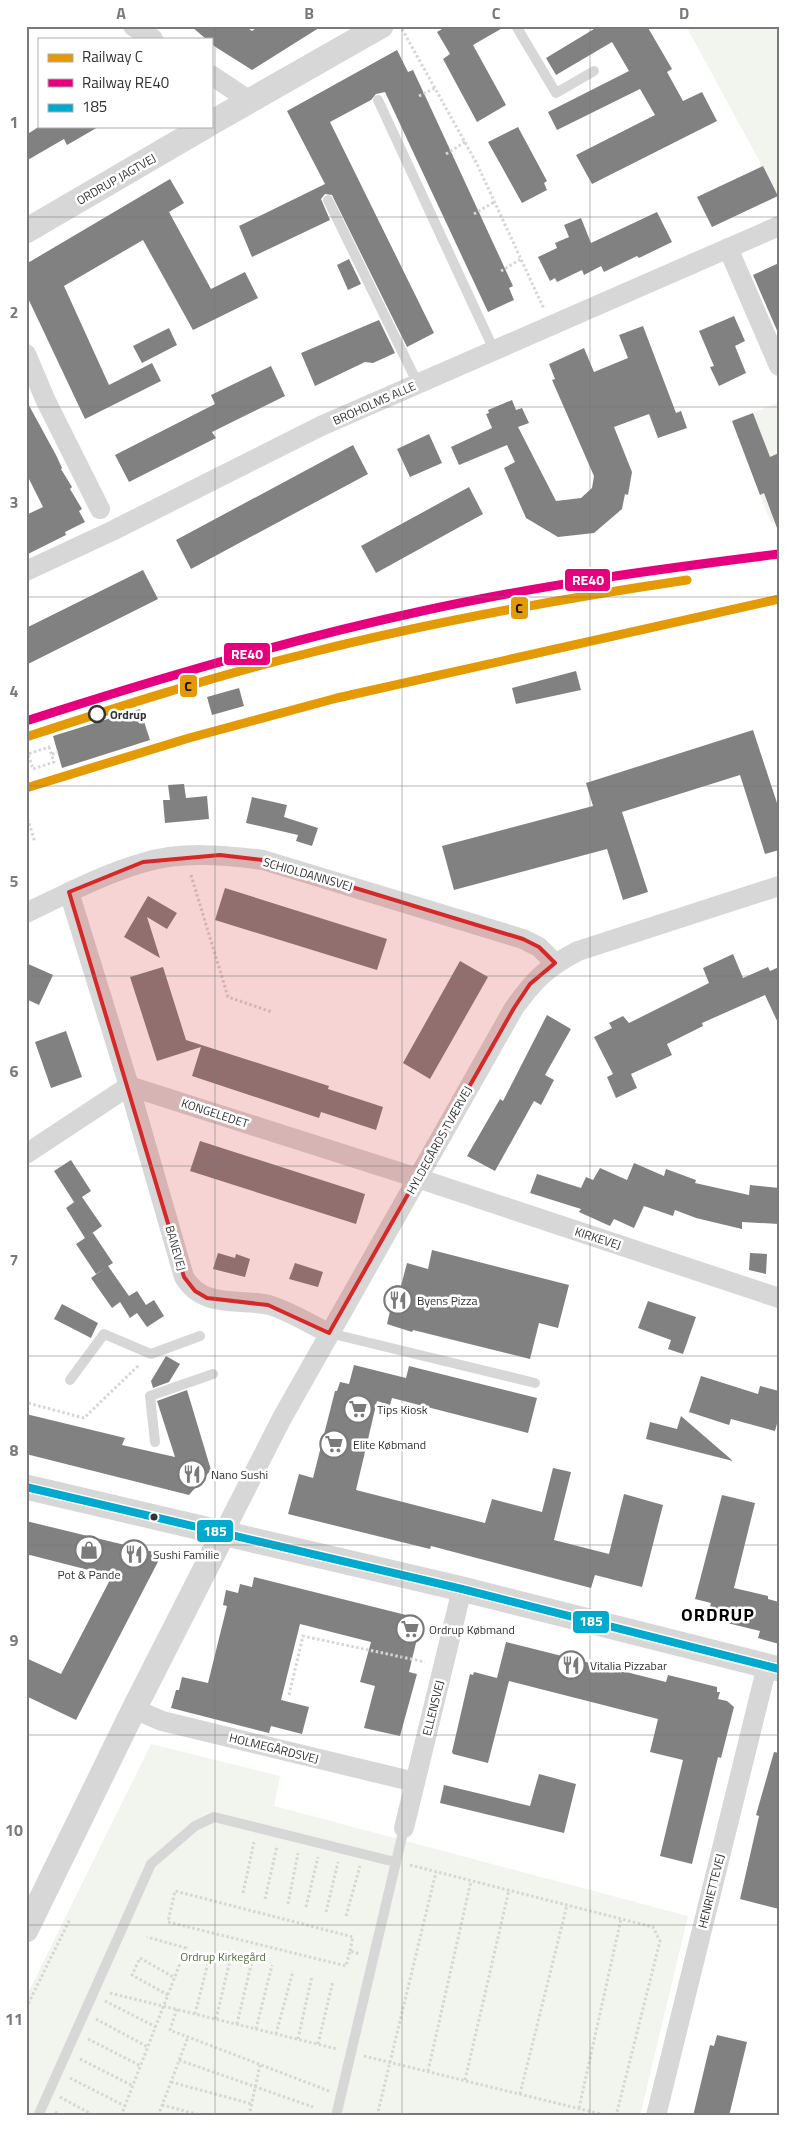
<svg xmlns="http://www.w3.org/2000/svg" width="805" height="2142" font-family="'Titillium Web',sans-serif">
<rect width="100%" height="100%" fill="#fff"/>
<path fill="#f1f5ed" d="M686,26H779V197Z
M779,402V522L771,523L732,422Z
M151,1744L280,1776L274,1806L688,1916L640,2116H26V1997Z"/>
<path fill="#818181" d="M191,26H245L252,31L259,26H322L252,70L214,46L211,43V39H206Z
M447,26H506L473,45L506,105L477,122L443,59L450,54L437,32Z
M599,26H647L672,69L667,72L683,101L702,92L717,121L592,184L576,155L655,115L640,89L557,130L548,112L629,71L612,42L556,75L546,58Z
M397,50L408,72L413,70L428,102L513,286L509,288L514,300L488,312L385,92L376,94L371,100L330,122L434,333L407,347L332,195L325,194L321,199L330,220L252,257L239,226L325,184L287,111Z
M40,126H100L67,145L64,139L26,161V135Z
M518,127L547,181L544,183L547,190L522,203L488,142Z
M763,166L778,196L712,227L697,197Z
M170,179L184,203L169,212L211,289L245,272L258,298L193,330L143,240L64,286L109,385L152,363L161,381L85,419L26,294V264Z
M657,212L672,242L639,258L637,256L604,272L601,266L584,275L582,270L557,282L555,278L550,281L538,257L557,248L555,243L569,237L564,225L581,218L591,243Z
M349,259L361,284L348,290L337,265Z
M779,263V335L753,275Z
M734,316L745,341L735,346L746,373L719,386L710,367L714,366L699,331Z
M379,320L395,353L373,363L365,362L315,386L301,353Z
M643,326L676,413L681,411L687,428L658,438L649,414L614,427L632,472L628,495L625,494L622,509L594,533L558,537L526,518L504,468L515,462L507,445L459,465L451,447L492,428L486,414L489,413L488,410L512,400L516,410L522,408L529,423L518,427L556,501L581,498L592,488L594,476L552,380L555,379L549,364L584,348L594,372L628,358L619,335Z
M169,328L177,345L142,363L133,346Z
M271,366L285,396L212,432L216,438L129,482L115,455L215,404L211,395Z
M26,400L56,455L62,468L61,469L72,487L70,489L82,509L79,511L85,522L65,532L66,535L26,555V515L43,507L26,473Z
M753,413L770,457L779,453V528H777L764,493L760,495L732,421Z
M429,434L442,463L410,477L397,449Z
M353,445L368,474L191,569L176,540Z
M469,487L483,514L376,573L361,546Z
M143,570L158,599L26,665V628Z
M576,671L581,690L516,704L512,688Z
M239,688L244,706L212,715L207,697Z
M140,709L150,740L62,768L53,736Z
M753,730L779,809V850L765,854L740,775L622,812L648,892L623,900L607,849L454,890L442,846L593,806L586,783Z
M184,784L186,798L207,796L209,819L165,823L163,800H170L168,785Z
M252,797L287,805L284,817L318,828L312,846L296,841L298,835L246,823Z
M225,888L387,939L377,970L215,920Z
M148,896L177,913L167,929L147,917L160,958L124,937Z
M733,954L743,978L768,967L770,971L779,967V1025L765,995L702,1023L703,1026L667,1044L672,1055L631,1074L637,1088L616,1098L607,1077L613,1074L594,1037L612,1028L609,1023L623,1016L629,1023L709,983L703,968Z
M460,961L488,977L430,1079L403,1063Z
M26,963L53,975L39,1005L26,999Z
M163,967L186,1040L329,1086L328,1089L383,1107L376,1130L321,1112L319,1118L192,1076L201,1047L157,1061L130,977Z
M547,1015L571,1029L545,1075L554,1080L541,1105L534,1101L495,1171L467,1156L500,1099L503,1101Z
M66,1031L82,1077L51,1088L35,1042Z
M200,1141L365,1194L356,1224L190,1171Z
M71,1160L91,1191L82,1197L102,1226L91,1234L93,1233L113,1263L108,1266L129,1296L137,1291L146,1305L154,1300L164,1316L147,1327L137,1313L130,1318L120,1302L112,1308L91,1278L105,1268L96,1274L76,1244L85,1238L66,1208L77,1200L74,1202L54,1171Z
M634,1163L664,1176L666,1169L696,1180L695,1183L749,1195L750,1185L779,1188V1224L742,1222V1229L696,1218L675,1210L673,1216L644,1206L634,1228L614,1219L610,1226L579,1212L581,1209L530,1193L537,1174L581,1188L586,1177L593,1180L600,1168L627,1180Z
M432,1250L569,1285L558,1328L539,1323L530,1359L413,1330L412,1332L387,1324L396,1285L401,1286L407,1263L428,1269Z
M218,1253L235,1258L236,1254L250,1259L245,1277L213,1269Z
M750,1253L767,1254L766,1274L749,1270Z
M295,1263L323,1272L318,1287L289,1279Z
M648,1301L696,1317L683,1354L668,1349L671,1340L638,1328Z
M62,1304L98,1323L91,1338L54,1319Z
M166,1356L180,1364L169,1382L153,1388L151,1381Z
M354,1365L406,1378L409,1366L537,1398L528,1433L392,1398L390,1405L377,1401L356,1490L485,1523L492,1499L542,1512L553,1468L571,1472L554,1540L609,1554L624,1494L663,1505L642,1587L595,1575L591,1588L431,1546L430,1549L288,1514L299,1474L313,1478L335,1391H337L340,1382L349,1384Z
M701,1376L758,1394L760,1386L779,1391V1416L775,1431L731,1419L729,1425L689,1412Z
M187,1390L211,1470L189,1495L26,1454V1414L125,1438L122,1445L175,1457L157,1401Z
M681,1416L733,1461L646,1439L650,1422L677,1429Z
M722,1495L755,1503L734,1588L768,1596V1599L779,1602V1644L758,1638L760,1631L707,1618L711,1603L695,1599Z
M26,1521L162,1554L76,1720L26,1696V1658L61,1674L112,1576L26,1554Z
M254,1577L410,1616V1619L421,1622L409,1672L417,1674L400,1736L364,1728L375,1686L360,1682L371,1642L300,1624L281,1700L309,1707L302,1734L271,1726L269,1733L171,1708L176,1690H179L182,1677L208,1683L227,1606L223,1605L226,1590L238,1593L240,1584L252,1587Z
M506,1642L666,1682L668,1675L717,1687V1692H720L718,1699L727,1701L734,1707L721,1758L718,1757L692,1864L660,1856L683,1760L650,1752L658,1719L509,1681L488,1763L453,1754L452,1752L470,1674L473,1675L474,1672L497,1678Z
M774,1752L779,1753V1909L740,1899L759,1816L756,1815Z
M539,1774L576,1784L564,1833L440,1803L444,1785L530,1806Z
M717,2035L747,2042L729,2116H693L710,2045L714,2046Z"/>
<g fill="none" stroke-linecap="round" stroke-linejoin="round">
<path stroke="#d6d6d6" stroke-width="3" stroke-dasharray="2.5 2.5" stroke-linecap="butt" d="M402,29L477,164L544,309
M419,96L435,88
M446,154L465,142
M474,214L494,202
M501,271L521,259
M49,747L54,762L33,769L28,754Z
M52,754L58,752
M26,814L35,842
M191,875L228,997L272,1012
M26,1407L28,1403L84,1418L139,1365
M289,1695L303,1636L425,1662
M410,1865L653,1927L660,1941L616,2116
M243,1893L254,1842
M265,1899L277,1846
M288,1904L298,1853
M306,1907L318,1857
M326,1912L338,1862
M346,1916L360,1866
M350,1951L353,1937L175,1891L168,1922L346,1966L350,1951L360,1954
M110,1993L337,2049
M168,1995L132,1975L140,1958L175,1978
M105,2001L156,2027
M26,2008L70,1919
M177,2009L170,2030L329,2091
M195,2014L211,1951
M96,2019L148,2047
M216,2019L231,1956
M237,2024L252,1961
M256,2029L272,1965
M276,2034L293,1971
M88,2039L141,2066
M298,2039L312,1976
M318,2044L333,1981
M364,2056L609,2116
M80,2059L133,2086
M179,2060L313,2107
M428,2071L471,1881
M70,2078L125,2106
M465,2080L509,1890
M171,2082L252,2104
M520,2094L567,1905
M60,2097L95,2116
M162,2105L204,2116
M579,2108L621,1919
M55,2112L64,2116
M249,2114L254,2116
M121,2116L186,1948L147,1937
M158,2116L188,2037
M249,2116L260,2065
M377,2116L436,1872"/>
<path stroke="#d7d7d7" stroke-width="10" d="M516,26L556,93L594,71
M378,100L494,350
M328,200L418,384
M329,1333L535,1383
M70,1380L104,1334L151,1354L200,1336
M155,1442L150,1396L213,1374
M38,2116L151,1864L195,1826L214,1817L395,1862
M336,2116L404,1828"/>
<path stroke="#d7d7d7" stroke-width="20" d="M133,26L153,39
M211,75L250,101
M728,248L779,366
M26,354L46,401L100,509
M26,571L112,531L321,426L779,226
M69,892L129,1086L184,1277C203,1309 238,1298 269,1305C290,1311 309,1324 329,1333
M26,913C64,895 101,875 142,863C181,851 224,855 263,860L523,939L539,947L555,963
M26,1154L129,1086L402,1173L779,1298
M223,1534L282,1418L514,1008C534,980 547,967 578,951L779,886
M134,1709L162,1721L415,1782
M404,1828L462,1589
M656,2116L767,1666"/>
<path stroke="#d7d7d7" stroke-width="25" d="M211,123L381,26
M26,231L206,126
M26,1487L462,1589L779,1669
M26,1930L134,1709L223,1534"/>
<g stroke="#fff" stroke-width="11">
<path id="bus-1" d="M26,1487L462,1589L779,1669"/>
</g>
<use href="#bus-1" stroke="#00a9ce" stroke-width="8"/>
<g stroke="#fff" stroke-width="12">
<path id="rail-1" d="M26,737C118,707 211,677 305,654C431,622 559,599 687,580
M26,788L189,738L337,698L779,599"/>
</g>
<g stroke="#fff" stroke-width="12">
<path id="rail-2" d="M26,721C157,679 288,640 422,611C540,585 659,569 779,554"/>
</g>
<use href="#rail-1" stroke="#e39a05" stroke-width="9"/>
<use href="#rail-2" stroke="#e5007d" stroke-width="9"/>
</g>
<path fill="#d62828" fill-opacity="0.2" stroke="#d62828" stroke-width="4" stroke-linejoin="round" d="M220,855L263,860L523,939L539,947L555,963L530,984L514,1008L329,1333L268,1305L207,1298L195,1291L184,1277L69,892L143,862Z"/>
<path fill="none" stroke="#7a7a7a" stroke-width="1" stroke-opacity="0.55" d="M215,26V2116M402,26V2116M590,26V2116M26,217H779M26,407H779M26,597H779M26,786H779M26,976H779M26,1166H779M26,1356H779M26,1545H779M26,1735H779M26,1925H779"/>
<defs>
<g id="restaurant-ring" transform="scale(1.4375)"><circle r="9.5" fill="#fff" stroke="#7a7a7a" stroke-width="1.5"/><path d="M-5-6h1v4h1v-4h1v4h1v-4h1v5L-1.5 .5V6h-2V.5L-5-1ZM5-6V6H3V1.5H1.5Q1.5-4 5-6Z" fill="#7a7a7a"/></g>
<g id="supermarket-ring" transform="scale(1.4375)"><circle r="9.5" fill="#fff" stroke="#7a7a7a" stroke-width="1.5"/><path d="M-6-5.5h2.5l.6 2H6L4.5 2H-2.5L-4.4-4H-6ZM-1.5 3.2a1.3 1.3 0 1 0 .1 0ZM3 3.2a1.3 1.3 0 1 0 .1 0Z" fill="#7a7a7a"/></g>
<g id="shop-ring" transform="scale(1.4375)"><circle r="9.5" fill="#fff" stroke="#7a7a7a" stroke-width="1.5"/><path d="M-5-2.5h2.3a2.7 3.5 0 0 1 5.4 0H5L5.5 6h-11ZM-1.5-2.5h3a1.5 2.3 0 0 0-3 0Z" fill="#7a7a7a"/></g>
</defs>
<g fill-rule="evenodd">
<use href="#restaurant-ring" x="398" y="1300"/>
<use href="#supermarket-ring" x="358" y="1409"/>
<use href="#supermarket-ring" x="334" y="1444"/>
<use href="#restaurant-ring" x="192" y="1474"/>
<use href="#shop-ring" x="89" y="1550"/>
<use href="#restaurant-ring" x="134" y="1554"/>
<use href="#supermarket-ring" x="410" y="1629"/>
<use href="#restaurant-ring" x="571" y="1665"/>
</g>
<circle fill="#fff" stroke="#333" stroke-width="2.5" cx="97" cy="714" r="8"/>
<circle fill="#333" stroke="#fff" stroke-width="2" cx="154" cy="1517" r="4.5"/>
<g text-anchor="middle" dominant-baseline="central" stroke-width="5" stroke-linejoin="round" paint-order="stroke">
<g font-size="12" fill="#333" stroke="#fff">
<text transform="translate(116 179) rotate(-30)">ORDRUP JAGTVEJ</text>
<text transform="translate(374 403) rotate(-24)">BROHOLMS ALLE</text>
<text transform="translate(308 874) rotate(16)">SCHIOLDANNSVEJ</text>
<text transform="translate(215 1113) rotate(18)">KONGELEDET</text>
<text transform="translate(439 1140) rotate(-61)">HYLDEGÅRDS TVÆRVEJ</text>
<text transform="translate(598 1238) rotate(18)">KIRKEVEJ</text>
<text transform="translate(176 1248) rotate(74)">BANEVEJ</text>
<text transform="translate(433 1708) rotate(-76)">ELLENSVEJ</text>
<text transform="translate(274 1748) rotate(14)">HOLMEGÅRDSVEJ</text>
<text transform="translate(711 1891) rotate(-76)">HENRIETTEVEJ</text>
</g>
<g font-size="12" font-weight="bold" fill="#333" stroke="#fff" text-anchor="start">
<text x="110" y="714">Ordrup</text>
</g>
<g font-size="12" fill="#333" stroke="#fff" text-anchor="start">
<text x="417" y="1300">Byens Pizza</text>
<text x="377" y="1409">Tips Kiosk</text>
<text x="353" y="1444">Elite Købmand</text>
<text x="211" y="1474">Nano Sushi</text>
<text x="153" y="1554">Sushi Familie</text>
<text x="89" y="1574" text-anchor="middle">Pot &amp; Pande</text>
<text x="429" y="1629">Ordrup Købmand</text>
<text x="590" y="1665">Vitalia Pizzabar</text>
</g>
<g font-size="12" fill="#56703f" stroke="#fff">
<text x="223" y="1956">Ordrup Kirkegård</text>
</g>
<g font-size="18" font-weight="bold" letter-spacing="1" fill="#000" stroke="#fff">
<text x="718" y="1614">ORDRUP</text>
</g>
</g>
<g stroke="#fff" stroke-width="2">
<rect x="564" y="568" width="47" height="24" rx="5" fill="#e5007d"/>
<rect x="510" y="596" width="19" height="24" rx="5" fill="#e39a05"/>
<rect x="223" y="642" width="48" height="24" rx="5" fill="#e5007d"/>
<rect x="179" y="674" width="19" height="24" rx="5" fill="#e39a05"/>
<rect x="196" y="1519" width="38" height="24" rx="5" fill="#00a9ce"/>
<rect x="572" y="1610" width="38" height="24" rx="5" fill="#00a9ce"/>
</g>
<g font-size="14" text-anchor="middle" font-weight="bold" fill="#fff">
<text x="588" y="585">RE40</text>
<text x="247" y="659">RE40</text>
<text x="215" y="1536">185</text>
<text x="591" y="1626">185</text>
</g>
<g font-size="14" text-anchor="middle" font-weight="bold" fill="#111">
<text x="519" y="613">C</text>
<text x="188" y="691">C</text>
</g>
<rect width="805" height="2142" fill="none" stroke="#ffffff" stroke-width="55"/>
<rect x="38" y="38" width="175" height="90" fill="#ffffff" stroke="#adadad"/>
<rect x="48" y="54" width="25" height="8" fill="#e39a05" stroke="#adadad"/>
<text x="82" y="62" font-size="15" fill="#333333">Railway C</text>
<rect x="48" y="79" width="25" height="8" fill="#e5007d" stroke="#adadad"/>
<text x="82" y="88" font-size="15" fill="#333333">Railway RE40</text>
<rect x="48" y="104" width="25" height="8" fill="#00a9ce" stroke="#adadad"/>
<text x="82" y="112" font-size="15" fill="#333333">185</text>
<rect x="28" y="28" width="750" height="2086" fill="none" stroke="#7a7a7a" stroke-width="2"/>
<g font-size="16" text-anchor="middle" font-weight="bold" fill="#7a7a7a">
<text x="121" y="19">A</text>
<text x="309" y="19">B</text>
<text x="496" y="19">C</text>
<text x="684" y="19">D</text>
<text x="14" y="128">1</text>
<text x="14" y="318">2</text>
<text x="14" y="508">3</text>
<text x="14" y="697">4</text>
<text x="14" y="887">5</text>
<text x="14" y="1077">6</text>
<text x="14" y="1266">7</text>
<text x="14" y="1456">8</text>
<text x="14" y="1646">9</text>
<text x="14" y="1836">10</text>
<text x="14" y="2025">11</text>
</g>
</svg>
